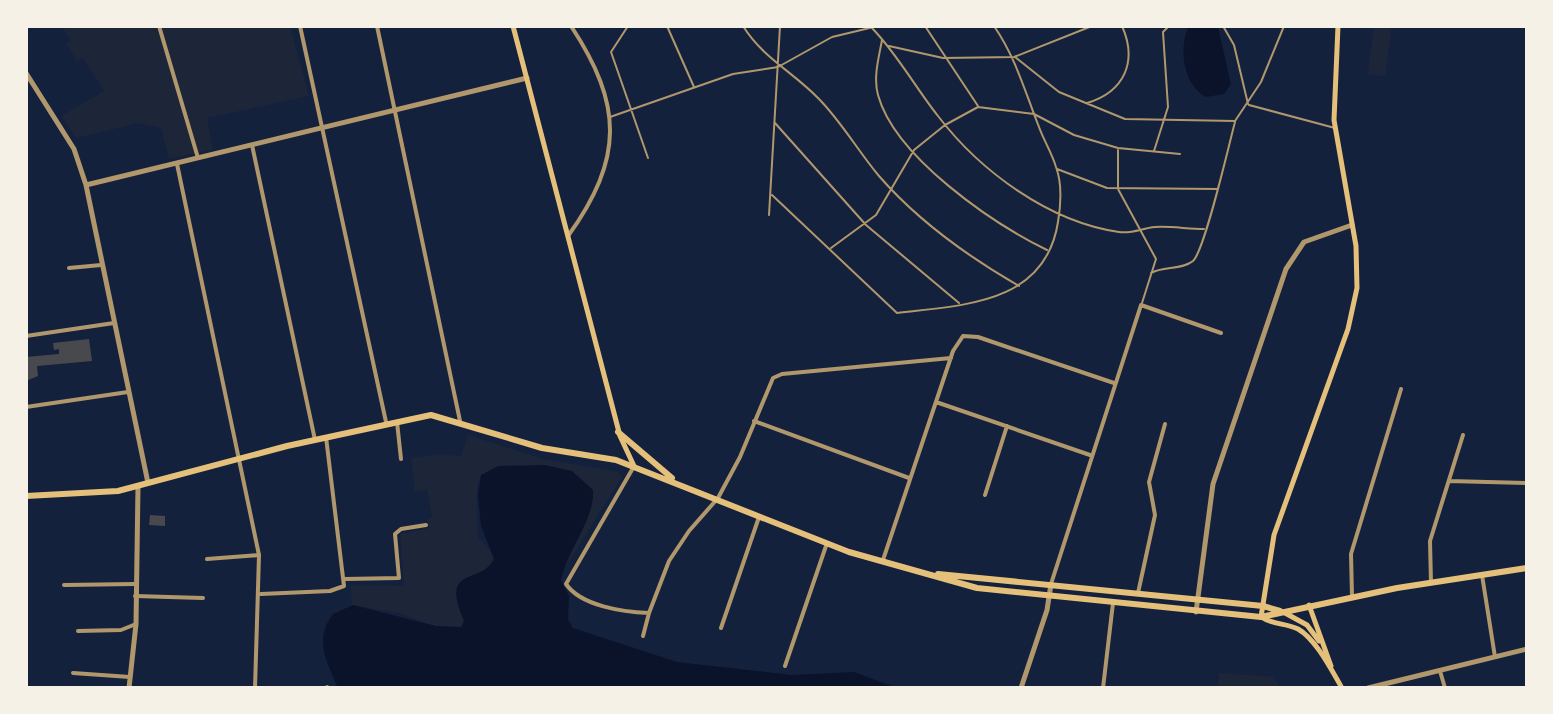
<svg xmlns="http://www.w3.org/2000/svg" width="1553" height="714" font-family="'Fira Sans',sans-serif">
<rect width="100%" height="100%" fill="#14213d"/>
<path fill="#1d2539" d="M61,26H290L309,96L207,118L213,149L169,159L161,128L138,123L76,138L61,116L104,91L83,58L77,61L66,44L71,40Z
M1374,26H1392L1385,76L1368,74Z
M468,435L543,459L618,472L622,477L563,571L481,475C473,491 479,517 477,536L494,555L469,630L437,627L399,613L352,605L351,585L404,586L400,534L429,528L427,519L432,517L427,490L415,492L411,458L439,454L461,456Z
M1219,673L1274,677L1280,688H1217Z"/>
<path fill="#0b132b" d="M1189,26L1218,27L1231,84L1224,94L1206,97C1183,85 1178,47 1189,26Z
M545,465L572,471L593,490C595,519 568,548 561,580L569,596L568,620L573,628L677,662L792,675L854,672L897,688H338C327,662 313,640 333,614L353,605L436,626L461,627L464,621C439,564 481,586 494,559L481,526L478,495L481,475L498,466Z"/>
<path fill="#48494c" d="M89,339L92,361L37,366L38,376L26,381V357L59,354V349L54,350L53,343Z
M150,515L165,516V526L149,525Z"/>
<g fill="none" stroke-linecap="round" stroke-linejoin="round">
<path stroke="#b1986c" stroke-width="2" d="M628,26L611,52L648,158
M667,26L694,87
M743,26C763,58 793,72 818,98C841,121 858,151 879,176C918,221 967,256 1019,286
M925,26L978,106
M1223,26L1234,45L1248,104
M872,28C898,55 915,87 938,116C980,171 1049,222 1119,232C1133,234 1142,228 1155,227C1171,226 1188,229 1204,229
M882,40C879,57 873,77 878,95C895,157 992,223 1047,250
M889,46L943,58L1014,57L1092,26
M1015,57L1059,92L1125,119L1235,121L1261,82L1284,26
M1087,103C1124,92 1138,62 1122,26
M1249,105L1335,128
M610,117L733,74L778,67L832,37L878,26
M775,123L866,225L959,303
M1118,150V189L1156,259L1142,303
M1154,151L1168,107L1163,32L1169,26
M1057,169L1107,188L1218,189
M772,195L897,313C962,305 1045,305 1058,222C1061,204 1062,183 1056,167C1052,153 1044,141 1039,127C1025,92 1016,58 994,26
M769,215L780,26
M831,248L876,215L914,150L945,125L978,107L1034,114L1074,135L1118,148L1180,154
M1151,273C1163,266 1182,270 1193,261C1205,250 1229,144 1235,122"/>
<path stroke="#b1986c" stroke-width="4" d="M159,26L198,158
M300,26L386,422
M377,26L460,421
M252,145L315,440
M177,164L259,555L255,688
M568,236C624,158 623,105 571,26
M69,268L101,265
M26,336L114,323
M936,402L1090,455
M26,407L128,392
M754,421L909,478
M397,422L401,459
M633,468L566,584C581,606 623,612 649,613L669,561L689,531L718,498L740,457L773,378L782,374L951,358
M1449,481L1527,483
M985,495L1007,426
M207,559L259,555
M883,560L953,351L963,336L978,337L1114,383
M1482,575L1495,657
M344,579L399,578L395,534L401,529L426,525
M1431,583L1430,541L1463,435
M1051,584L1141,305L1221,333
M64,585L135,584
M1138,593L1155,515L1149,482L1165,424
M261,594L330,591L344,586L326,437
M135,596L203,598
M1352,596L1351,554L1401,389
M721,628L759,517
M78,631L121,630L136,624
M643,636L649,613
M785,666L827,543
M1440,671L1445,688
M73,673L130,677
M327,688V687
M1103,688L1113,603"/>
<path stroke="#b1986c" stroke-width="5" d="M26,73L74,149L86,185L148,483
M86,185L527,78
M1196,612L1213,484L1286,269L1304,242L1352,225
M129,688L136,624L138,486
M1021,688L1047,610L1051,584
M1368,688L1527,649"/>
<path stroke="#e5c07b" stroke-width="5" d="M513,26L620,436L634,466
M1338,26L1334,120L1356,246L1357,288L1348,329L1274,535L1261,617C1273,625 1286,623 1298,629C1316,639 1332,671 1342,688
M1309,605L1331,666
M1285,613L1307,625L1319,641"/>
<path stroke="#e5c07b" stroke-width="6" d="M618,432L672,478
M26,496L118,491L287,446L431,415L542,448L616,460L849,552L977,588L1261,617L1397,588L1527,568
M938,574L1263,606L1280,611"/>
</g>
<rect width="1553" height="714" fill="none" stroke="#f6f1e7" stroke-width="56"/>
</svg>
